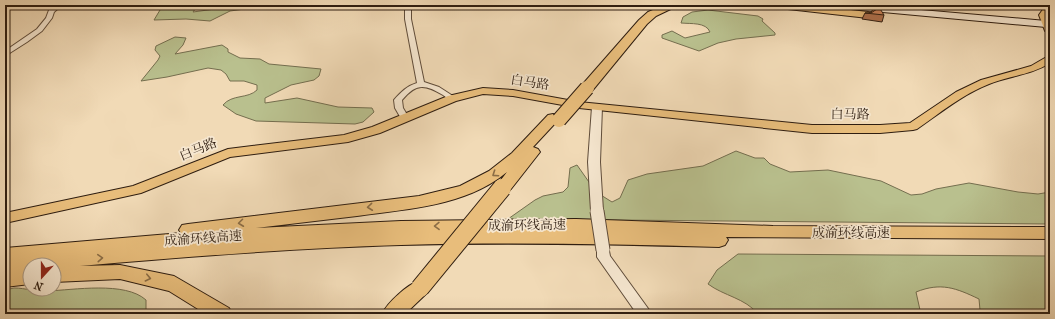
<svg xmlns="http://www.w3.org/2000/svg" width="1055" height="319" font-family="'IM FELL French Canon','Noto Serif SC',serif">
<rect width="100%" height="100%" fill="#f1dab6"/>
<filter id="stains"><feTurbulence type="fractalNoise" baseFrequency=".005" numOctaves="4"/><feColorMatrix values="0 0 0 0 .2 0 0 0 0 .09 0 0 0 0 .02 0 0 0 .5 -.17"/></filter>
<radialGradient id="worn" r=".72"><stop offset=".6" stop-color="#630" stop-opacity="0"/><stop offset="1" stop-color="#630" stop-opacity=".3"/></radialGradient>
<path fill="#b9c08e" stroke="#746e4f" d="M163,5H198L193,12L244,5H274L230,11L210,21L186,19L154,20Z
M708,10L758,16L763,19L762,21L775,33V35L736,39L718,43L699,51L662,38V35L672,31L685,38L710,32C706,22 691,24 681,23L683,17L692,12Z
M175,37L186,38L183,45L175,54L222,45L228,49V52L240,58L260,59L269,64L321,69L319,76L314,80L291,85L265,98V103L297,98L338,107L372,108L374,112L363,122L355,124L256,121L236,114L223,105C232,94 248,99 257,90V85L244,81H230L226,74L221,70L208,68L167,77L141,81L158,60L160,56L155,50L156,46Z
M736,151L755,158H764L770,164L790,172L828,170L881,181L911,195L922,194L936,189L969,183L1018,192L1038,194L1050,192V224L508,219L535,200L543,196L563,192L568,187L570,168L577,165L596,192L612,202L620,198L628,180L647,174L703,166Z
M738,254L1050,256V313L1035,312L1031,314H973L980,310L979,299C956,288 941,282 916,292L920,310L924,314H758C745,298 724,296 708,284L717,270Z
M14,288C26,288 35,292 47,291C74,290 125,281 146,300V314H5V290Z"/>
<g fill="none" stroke-linecap="round" stroke-linejoin="round">
<g stroke="#5f4c3a" stroke-width="2">
<path id="minor" d="M55,5H62L54,12L52,18L42,31L27,42L5,56V51L37,29L46,18L49,10Z
M405,5H411V19L424,82L439,87L456,98L454,99C450,100 447,98 443,95C425,84 416,83 402,100L403,108L409,118L405,120H402L395,108L394,100C401,92 407,86 417,83L405,19Z"/>
</g>
<g stroke="#5f4c3a" stroke-width="2">
<path id="tertiary" d="M597,104L602,107L600,162L603,211L601,214H593L591,211L588,162L592,107Z
M603,245L608,246L610,256L652,314H637L597,257V250L598,246Z"/>
</g>
<g stroke="#2e1d10" stroke-width="2">
<path id="secondary" d="M864,5L1046,21L1050,25L1046,27L861,10L860,8Z"/>
</g>
<g stroke="#2e1d10" stroke-width="2">
<path id="primary" d="M1046,5H1050V34L1045,31L1039,15Z
M1050,55V63C1031,75 1009,76 989,84C963,94 940,113 917,129L913,130L880,133H812L579,108L513,96L483,94L456,101L380,133L348,142L230,157L141,193L5,223V213L133,186L228,149L344,135L372,127L448,96L483,88L513,90L579,102L812,125H880L910,123L956,92L981,80L1031,66Z"/>
</g>
<g stroke="#2e1d10" stroke-width="2">
<path id="motorway" d="M665,5H679L656,16L647,24L592,91H582L581,88L582,85L639,20L648,12Z
M774,5H807L868,12L873,15L868,18L779,8Z
M553,114L558,115L560,118L533,147L538,149L540,152L511,189L505,190L499,189L497,185L507,172C467,206 407,209 357,216C323,220 290,224 256,228L401,221L576,219L773,226L1050,227V239L726,237L728,240L725,245L719,247C613,244 507,242 401,245C293,248 186,257 80,266L120,265L174,276L229,308L232,314H206L169,291L120,279L54,282V265H30V284L5,287V248L181,233L179,230L182,225L188,224L419,196L460,186L489,171L512,153L548,115Z
M420,280L427,283L429,288L427,293L405,314H382C388,302 407,285 420,280Z"/>
</g>
<use href="#minor" fill="#f6e7d0" fill-rule="evenodd"/>
<use href="#tertiary" fill="#f6e7d0" fill-rule="evenodd"/>
<use href="#secondary" fill="#f6e7d0" fill-rule="evenodd"/>
<use href="#primary" fill="#e8bd7b" fill-rule="evenodd"/>
<use href="#motorway" fill="#e8bd7b" fill-rule="evenodd"/>
<g stroke="#5f4c3a" stroke-width="15" stroke-linecap="butt">
<path id="tertiary-bridge" d="M597,211L603,250"/>
</g>
<g stroke="#2e1d10" stroke-width="16" stroke-linecap="butt">
<path id="motorway-bridge-far1" d="M559,120L587,88
M502,189L505,185"/>
</g>
<g stroke="#2e1d10" stroke-width="20" stroke-linecap="butt">
<path id="motorway-bridge" d="M420,288L502,188"/>
</g>
<use href="#tertiary-bridge" stroke="#f6e7d0" stroke-width="13"/>
<use href="#motorway-bridge-far1" stroke="#e8bd7b" stroke-width="14"/>
<use href="#motorway-bridge" stroke="#e8bd7b" stroke-width="18"/>
</g>
<path fill="#af714e" stroke="#2e1d10" d="M855,5H862L859,9Z
M874,6L884,15L882,22L862,19L865,13H871Z"/>
<path fill="#cb835b" stroke="#2e1d10" d="M874,6L879,7L884,15L865,13H871L877,9Z"/>
<defs><path id="oneway-chevron" d="M-2-3.5L2.5 0L-2 3.5" fill="none" stroke-width="1.6" stroke-linecap="round" stroke-linejoin="round"/></defs>
<g stroke="#8b6d46">
<use href="#oneway-chevron" transform="translate(495 174) rotate(146)"/>
<use href="#oneway-chevron" transform="translate(370 207) rotate(174)"/>
<use href="#oneway-chevron" transform="translate(241 223) rotate(173)"/>
<use href="#oneway-chevron" transform="translate(437 226) rotate(179)"/>
<use href="#oneway-chevron" transform="translate(100 258) rotate(-4)"/>
<use href="#oneway-chevron" transform="translate(148 278) rotate(13)"/>
</g>
<g text-anchor="middle" dominant-baseline="central" stroke-width="3.5" stroke-linejoin="round" paint-order="stroke">
<g font-size="13" fill="#2e1d10" stroke="#f6e7d0">
<text transform="translate(530 82) rotate(9)">白马路</text>
<text transform="translate(850 114) rotate(1)">白马路</text>
<text transform="translate(198 149) rotate(-22)">白马路</text>
<text transform="translate(527 225) rotate(-1)">成渝环线高速</text>
<text x="851" y="232">成渝环线高速</text>
<text transform="translate(203 238) rotate(-4)">成渝环线高速</text>
</g>
</g>
<rect width="1055" height="319" fill="none" stroke="#f1dab6" stroke-width="20"/>
<rect x="6" y="6" width="1043" height="307" fill="none" stroke="#2e1d10" stroke-width="2"/>
<rect x="10" y="10" width="1035" height="299" fill="none" stroke="#2e1d10"/>
<g transform="translate(42 277) rotate(201)"><circle r="19" fill="#f6e7d0" stroke="#a69683"/>
<path d="M0-3L7 15L0 10L-7 15Z" fill="#8f2418"/>
<text y="-6" font-size="11" font-weight="bold" text-anchor="middle" fill="#2e1d10">N</text>
</g>
<rect width="100%" height="100%" filter="url(#stains)"/>
<rect width="100%" height="100%" fill="url(#worn)"/>
</svg>
